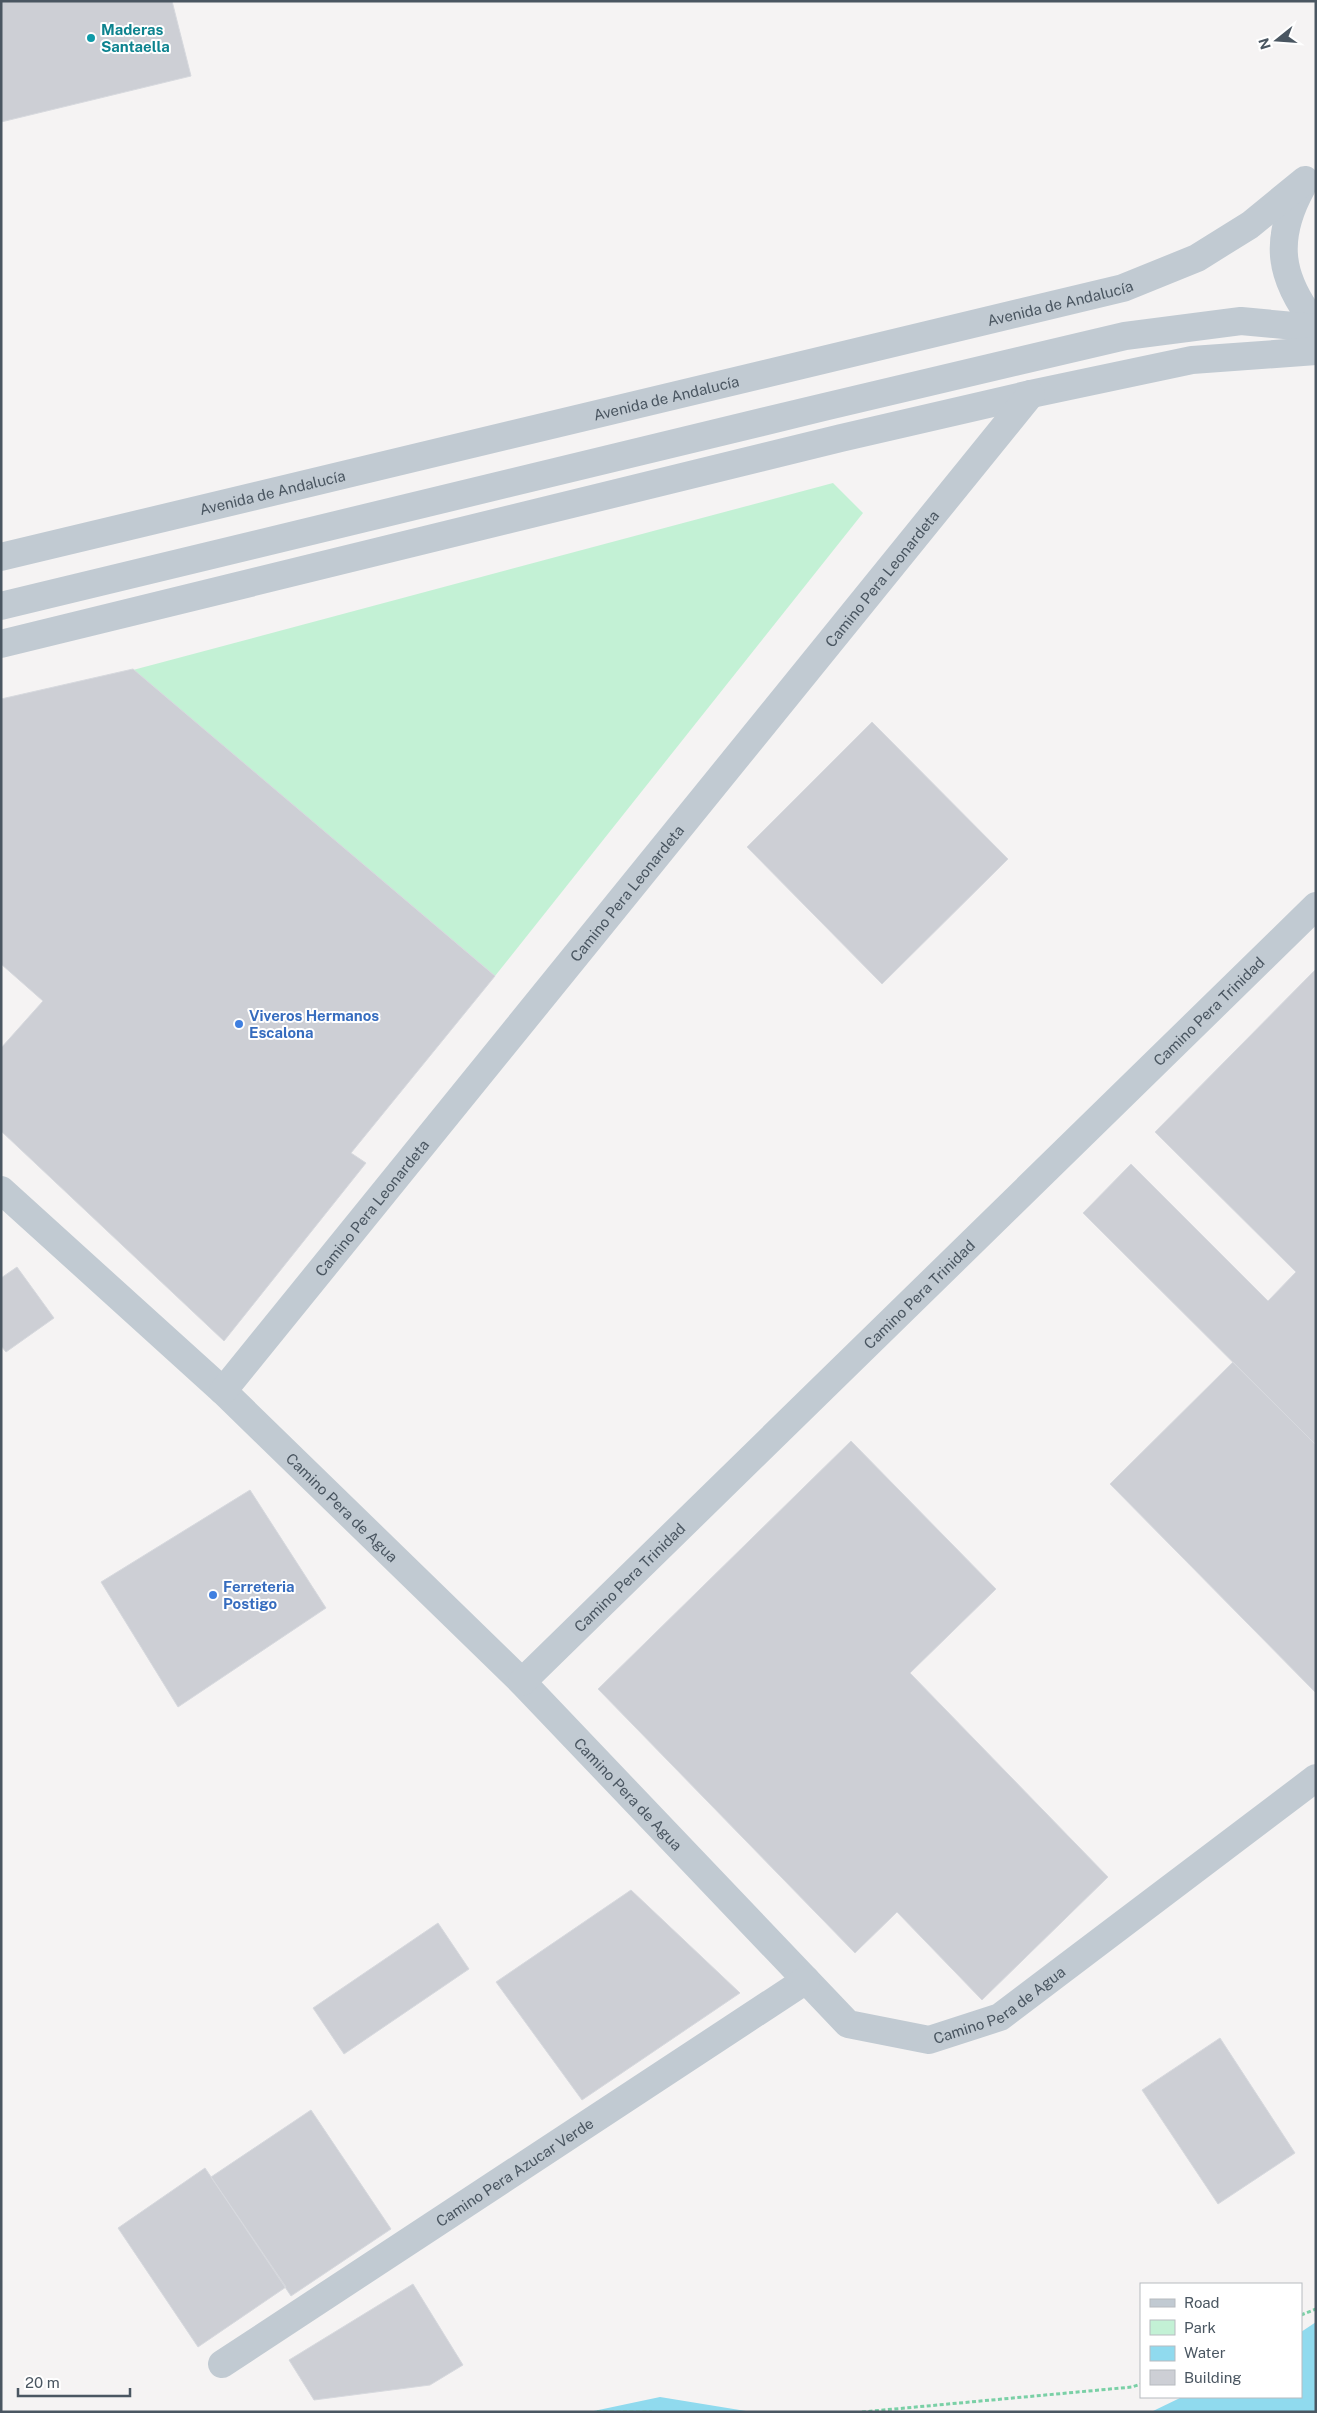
<svg xmlns="http://www.w3.org/2000/svg" width="1317" height="2413" font-family="'Public Sans',sans-serif">
<rect width="100%" height="100%" fill="#f5f3f3"/>
<path fill="#c3f1d5" d="M833,483L863,513L495,976L133,670Z"/>
<path fill="#90daee" d="M1316,2322V2412H1151L1182,2397H1301V2332Z
M660,2397L752,2412H589Z"/>
<path fill="#cdcfd5" stroke="#d7d9de" d="M1,1H172L191,76L1,122Z
M133,669L495,976L351,1153L366,1163L224,1341L1,1131V1048L43,1001L1,964V699Z
M872,722L1008,859L882,984L747,847Z
M1316,969V1445L1083,1213L1131,1164L1268,1301L1296,1272L1155,1132Z
M17,1267L54,1318L6,1352L1,1346V1278Z
M1233,1362L1316,1445V1693L1110,1484Z
M851,1441L996,1589L910,1673L1108,1877L982,2000L897,1912L855,1953L598,1689Z
M250,1490L326,1608L178,1707L101,1582Z
M631,1890L740,1993L582,2100L496,1982Z
M438,1923L469,1969L344,2054L313,2008Z
M1220,2038L1295,2153L1218,2204L1142,2090Z
M311,2110L391,2229L291,2296L211,2177Z
M205,2168L286,2287L198,2347L118,2228Z
M413,2284L463,2365L430,2385L314,2400L289,2360Z"/>
<g fill="none" stroke-linecap="round" stroke-linejoin="round">
<path stroke="#7ad0a6" stroke-width="3" stroke-dasharray="4 2.5" stroke-linecap="butt" d="M1301,2315L1316,2309
M597,2412H652
M862,2412L1132,2387L1141,2384"/>
<g stroke="#c1cad2" stroke-width="28">
<path d="M1302,187C1273,240 1279,278 1316,325"/>
<path id="s1" d="M1,557L1123,288L1197,258L1250,225L1305,180"/>
<path d="M1,606L824,407L1125,336L1241,321L1316,328"/>
<path d="M1,644L841,438L1031,394L1192,360L1316,351"/>
<path id="s2" d="M1,1190L223,1391L522,1682L848,2024L929,2040L1000,2017L1316,1778"/>
<path id="s3" d="M223,1391L1031,394"/>
<path id="s4" d="M522,1682L1316,906"/>
<path id="s5" d="M222,2364L806,1980"/>
</g>
</g>
<circle fill="#0f9aa8" stroke="#fff" stroke-width="2" cx="91" cy="38" r="5"/>
<g fill="#3f7fe0" stroke="#fff" stroke-width="2">
<circle cx="239" cy="1024" r="5"/>
<circle cx="213" cy="1595" r="5"/>
</g>
<g text-anchor="middle" dominant-baseline="central" stroke-width="4" stroke-linejoin="round" paint-order="stroke">
<g font-size="15" font-weight="bold" fill="#0d838f" stroke="#fff" text-anchor="start">
<text x="101" y="29">Maderas<tspan x="101" dy="17">Santaella</tspan></text>
</g>
<g font-size="15" fill="#4a5661" stroke="#fff">
<text stroke="none"><textPath href="#s1" startOffset="1089">Avenida de Andalucía</textPath></text>
<text stroke="none"><textPath href="#s1" startOffset="684">Avenida de Andalucía</textPath></text>
<text stroke="none"><textPath href="#s1" startOffset="279">Avenida de Andalucía</textPath></text>
<text stroke="none"><textPath href="#s3" startOffset="1046">Camino Pera Leonardeta</textPath></text>
<text stroke="none"><textPath href="#s3" startOffset="641">Camino Pera Leonardeta</textPath></text>
<text stroke="none"><textPath href="#s4" startOffset="960">Camino Pera Trinidad</textPath></text>
<text stroke="none"><textPath href="#s3" startOffset="236">Camino Pera Leonardeta</textPath></text>
<text stroke="none"><textPath href="#s4" startOffset="555">Camino Pera Trinidad</textPath></text>
<text stroke="none"><textPath href="#s2" startOffset="466">Camino Pera de Agua</textPath></text>
<text stroke="none"><textPath href="#s4" startOffset="150">Camino Pera Trinidad</textPath></text>
<text stroke="none"><textPath href="#s2" startOffset="871">Camino Pera de Agua</textPath></text>
<text stroke="none"><textPath href="#s2" startOffset="1351">Camino Pera de Agua</textPath></text>
<text stroke="none"><textPath href="#s5" startOffset="350">Camino Pera Azucar Verde</textPath></text>
</g>
<g font-size="15" font-weight="bold" fill="#366cbe" stroke="#fff" text-anchor="start">
<text x="249" y="1015">Viveros Hermanos<tspan x="249" dy="17">Escalona</tspan></text>
<text x="223" y="1586">Ferreteria<tspan x="223" dy="17">Postigo</tspan></text>
</g>
</g>
<rect width="1317" height="2413" fill="none" stroke="#4a5661" stroke-width="5"/>
<rect x="1140" y="2283" width="162" height="115" fill="#ffffff" stroke="#b7bbc0"/>
<rect x="1150" y="2299" width="25" height="8" fill="#c1cad2" stroke="#b7bbc0"/>
<text x="1184" y="2308" font-size="15" fill="#4a5661">Road</text>
<rect x="1150" y="2320" width="25" height="15" fill="#c3f1d5" stroke="#b7bbc0"/>
<text x="1184" y="2333" font-size="15" fill="#4a5661">Park</text>
<rect x="1150" y="2346" width="25" height="15" fill="#90daee" stroke="#b7bbc0"/>
<text x="1184" y="2358" font-size="15" fill="#4a5661">Water</text>
<rect x="1150" y="2370" width="25" height="15" fill="#cdcfd5" stroke="#b7bbc0"/>
<text x="1184" y="2383" font-size="15" fill="#4a5661">Building</text>
<g transform="translate(1277 40) rotate(253)" stroke="#ffffff" stroke-width="4" paint-order="stroke">
<path d="M0-4L9 19L0 12L-9 19Z" fill="#4a5661"/>
<text y="-8" font-size="14" font-weight="bold" text-anchor="middle" fill="#4a5661">N</text>
</g>
<path d="M18 2388v8h112v-8" fill="none" stroke="#4a5661" stroke-width="2.5"/>
<text x="25" y="2388" font-size="15" fill="#4a5661" stroke="#ffffff" stroke-width="4" paint-order="stroke">20 m</text>
</svg>
